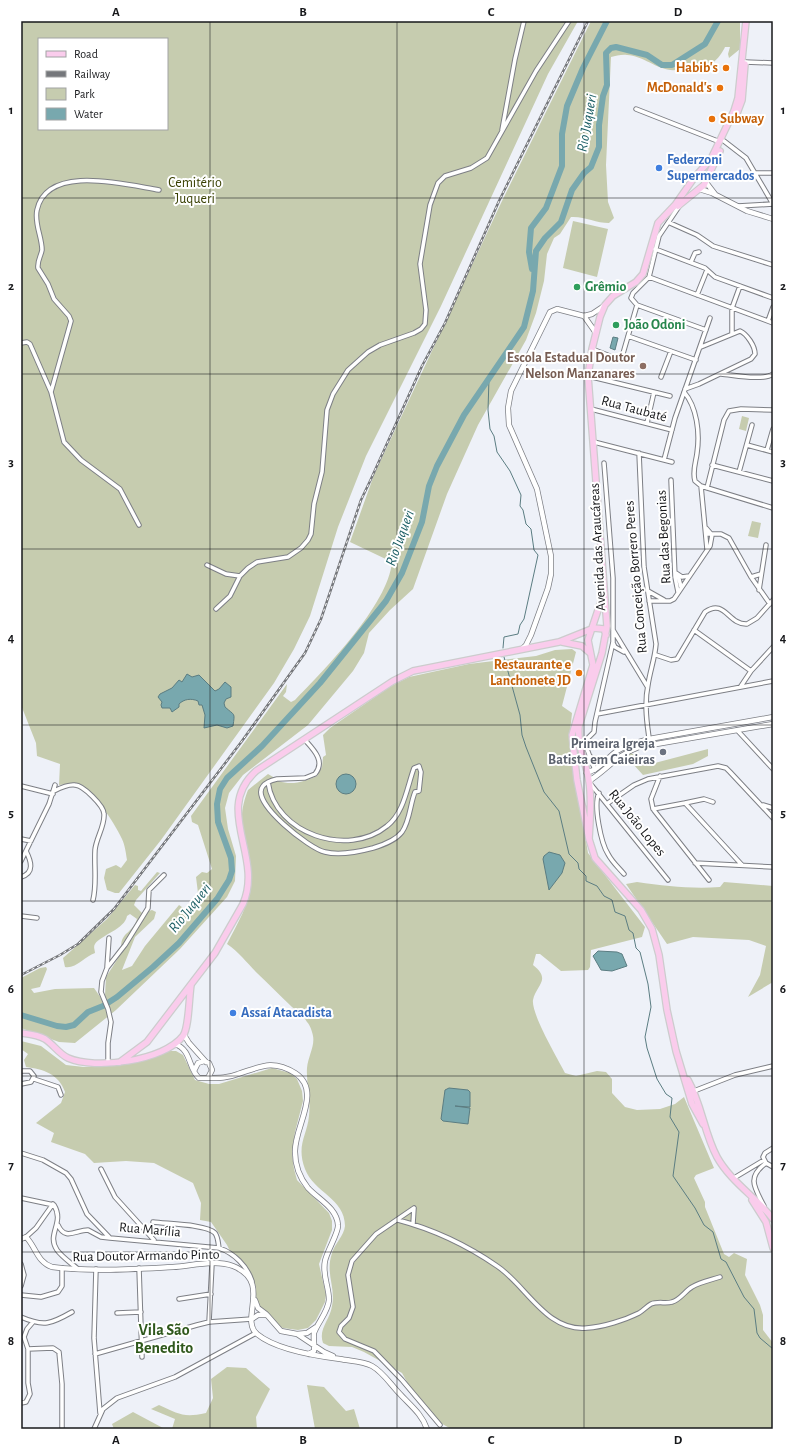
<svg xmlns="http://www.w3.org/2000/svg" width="794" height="1450" font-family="'Alegreya Sans',sans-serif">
<rect width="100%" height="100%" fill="#eef1f8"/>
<path fill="#c6ccaf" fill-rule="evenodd" d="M21,21H578L548,74L441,306L366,456L338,527L310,616L294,649L274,683L161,840L119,893H115L107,890L104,878L106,869L116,865L121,868L127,860C126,854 125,845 122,839C113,820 95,794 78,783L59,785L60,764L37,756L36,743L21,705ZM39,39H167V129H39Z
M591,21H740V49L729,58L728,54L730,47H725C721,56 711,68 700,67C696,67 691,65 687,65C668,81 646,55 627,55C622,54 616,56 611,57L606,165L608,202L614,218L609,223C596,223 584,216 571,217L560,234L554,238L547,254L544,281L536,313L526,340L478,425L447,494L413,589L390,610L369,633L364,653L353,671L308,725L243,775L229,793L225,808L228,829L236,856L235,881L227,897L180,949L116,1010L75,1043L59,1042L21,1028V978L40,968L46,967L47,969L40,987L31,989L34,993L55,989L94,988L101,998L105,995L106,977L122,952C118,932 132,935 137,919L130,914L127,916C125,929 101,935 95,944C93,947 95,950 95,953C85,956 76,969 65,967L63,958L107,919L135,885L138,886V890L141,891L157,872L160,873L136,900L134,905L142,913L152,910L156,912L154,919L135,937L122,970L132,966L145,946L179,905L192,914L198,893L196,877L202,872L207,873L212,869L198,825L192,822L191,816L287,684L286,692L283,696L291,702L295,700C325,669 388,605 392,562L350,542L374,475L501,203Z
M573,221L608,229L597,277L563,268Z
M742,416L749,418L746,431L739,429Z
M752,521L761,523L758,538L748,536Z
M572,649L576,652L562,706L572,713L569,742L588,853L645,927L642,937L591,950L590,967L588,970L561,971L540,954H536L533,965C552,980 536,985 533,1000C531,1014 558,1059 565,1073L576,1076L597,1071L606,1072L612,1079V1093L625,1107L637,1110L660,1109L675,1104L684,1097L714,1168L696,1175L694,1178L705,1202V1207L724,1254L729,1257L734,1253L747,1259L745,1275L760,1305L763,1315V1330L773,1343V1429L551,1428L451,1429L439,1422L412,1391L402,1373L364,1352L352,1347L329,1346L323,1343C318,1329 330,1320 332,1306C336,1287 325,1274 332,1253C335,1243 344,1236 345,1226C345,1198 314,1193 305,1169C296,1145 307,1136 309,1116C311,1099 306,1083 307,1068C308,1057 315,1046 313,1036C312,1031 310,1025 307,1022C304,1016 297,1011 292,1007C280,996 269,984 257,973C247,963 239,952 227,944C237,924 250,904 251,881C253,861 245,842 242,823C241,812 244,800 248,790L268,774C272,776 276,779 279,781C292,786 306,781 317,776L322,767L323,757L326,755L323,735L330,728L391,686L409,677L469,664L536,656L555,650Z
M708,749V756L693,764L643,775L633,764H628L623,761L631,753L651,764Z
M637,882C666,886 691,889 720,887L724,882L773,886V982L748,997L760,975L766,946L749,940L693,937L667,944L626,884Z
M21,1041L41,1046L66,1065L84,1067L108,1066L136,1062L166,1051H176L183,1055L195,1080L209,1084H219L272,1068L290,1073L297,1079L302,1091L303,1101L295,1132L292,1154L294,1169L297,1180L329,1213L332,1221V1230L319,1264L326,1295L325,1302L316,1320L308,1328L298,1330L283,1328L279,1326L271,1316L257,1305L255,1284L251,1273L230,1251L227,1245L211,1222L200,1220L201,1203L193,1183L154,1163L126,1161L94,1163L85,1154L51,1142L54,1133L36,1123L61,1103L65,1092C59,1074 43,1069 26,1067L24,1060L28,1054L21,1049Z
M227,1367L246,1368L270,1389L256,1417L257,1429H172L175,1419L151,1409L159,1405C179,1414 183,1418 206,1413L213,1398L211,1379Z
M307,1385L324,1387L346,1411L354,1409L360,1429H315Z
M133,1412L163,1428L166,1429H114L112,1424Z"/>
<path fill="#78a8ae" stroke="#5b7d82" d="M613,337L618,338L615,350L610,348Z
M187,674L192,677L199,675L215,691L219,689L225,682L231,687V697L226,699L224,703L225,707C235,716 235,712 233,726L227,728L217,725L204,728L205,715L202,705H199L198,701C191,698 184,699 179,704V707L172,712L170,708H162L161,705L162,702L158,697L160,694L172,688L179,680L182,682Z
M336 784a10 10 0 1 1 20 0a10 10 0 1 1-20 0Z
M549,852L560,855L565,863L562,873L549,890L543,859L544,856Z
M598,951L617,952L622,954L627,966L612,971L601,970L593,956Z
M449,1088L468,1090L470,1092V1107L455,1106L470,1108L468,1124L443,1121L441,1119L445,1090Z"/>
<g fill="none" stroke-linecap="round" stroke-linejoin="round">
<path stroke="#5b7d82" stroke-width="1" d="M489,379L488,410L490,429L494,436L497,452L510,471L521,495L520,506L523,510L526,524L531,529L534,550L538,555L524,619L520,625L518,634L504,637L503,648
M504,657L520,715L522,735L526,747L544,792L559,811L569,854L578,863L579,869L586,876V881L597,886L604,896L612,900L615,912L625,916L629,930L633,933L636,948L640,952L648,984L651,1007L645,1037L647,1048L657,1079L666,1094L672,1098L670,1117L679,1132L673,1176L695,1208L704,1225L713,1232L721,1259L726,1262L744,1297L754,1309L757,1333L760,1338L773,1349"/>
<path stroke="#78a8ae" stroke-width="6" d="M532,269L529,252L531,228L546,208L562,166V134L567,106L583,68L607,21
M21,1015L57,1026L66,1027L74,1025L88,1012L103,1006L117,997L153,967L179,943L217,899L229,880L232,871L231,858L218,822L217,804L220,789L227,778L262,746L320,683L386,601L402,573L422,522L429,486L437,466L464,415L524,327L533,291L536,251L545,238L561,222L572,190L584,173L591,167L599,147V125L603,96L607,85L606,53L611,48L616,47L647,55L662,65H672L705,44L718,21"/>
<g stroke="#7d7f85" stroke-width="5.5">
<path id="street" d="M745,62L773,63
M636,109L720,142
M502,130L515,59L524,21
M724,141L746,158L773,204
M754,173H773
M680,205L659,236L649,277L633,293L631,298L637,305L706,330
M738,206L773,204
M670,223L697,235L713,246L773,265
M655,249L705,268L715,277L773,298
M691,262L695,253L699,252
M649,277L773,323
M697,295L707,270
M768,321L773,307
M732,333V308L740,286
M628,336L696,360
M21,343L27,342L30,344L51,392
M592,349L615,358L622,357L637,305
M721,374C734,375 763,381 773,374
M588,376L670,396
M661,377L671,351
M685,389L699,384L751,359L755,354C755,346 747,334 740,331L701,347
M684,392C697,407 700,433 697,453C696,462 692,471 695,481L701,486L773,508
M591,409L672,430
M647,423L654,392
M594,442L672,462
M747,445L773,452
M767,450L773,429
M639,453L644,567L656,644C655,658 650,671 648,685C644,704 647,725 650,744
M664,460L675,418L710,318
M712,465L773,481
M739,472L752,425
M671,480L675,577L678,592
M701,486L707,549
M707,488L724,420L729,411L741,409L773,410
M139,525L120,489L81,460L64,442L51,392L71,321L69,316L54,299L48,284L38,268C37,261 41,256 42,250C42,237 34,223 37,210C47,163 127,185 159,190
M706,534H721L729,538L751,577L770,604
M207,565L226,574L240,576
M676,573L682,577L689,576
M678,575L681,587
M751,577L761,574
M759,590L766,545
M648,591L664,600
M649,601H670L674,599L710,546L712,535L706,528
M216,609L230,596L240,576L248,568L257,562L288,557L301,548L308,540L311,534L314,504L322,472L327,410L333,394L348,370L368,352L380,345L414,333L421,329L425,324L426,310L420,264L430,205L438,183L445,176L471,168L487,158L536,71L569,21
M613,630L647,686
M694,630L751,671
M613,643L615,647L624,652
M656,655L671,660L677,659L705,612C725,598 728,625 747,624L757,618L773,600
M741,686L751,671L773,647
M597,714L773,681
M737,730L773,769
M595,770L585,744L586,740L594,732L595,722L613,642V578L604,463
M660,776L651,799L653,809L709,880
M268,782C275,834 348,858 387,826C404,813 407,787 414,768L419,766L421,772L419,791L415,792C410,804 410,821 402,832C395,841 383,845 373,848C358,852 340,856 325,852C310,849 249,802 263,786C266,782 273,780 277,779L305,778L315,774C326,761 313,749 304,739
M589,782L668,880
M21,786L53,794
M54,791C60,788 68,784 75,785C83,785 104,806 104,814C105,826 96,838 95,850C94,867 97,884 93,900
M599,793C593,805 601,843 608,854C612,862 619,868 624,874
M608,803L634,785L648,779L718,766L726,768L730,772L773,818
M685,803L704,799L713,802
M763,805L773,808
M653,809L685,803L742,865
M21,839L31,841
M21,861L49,804L55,785
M695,863L773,867
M21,877C35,873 31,861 26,851
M21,916L37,918
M107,967L109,938
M108,1062V1043L111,1022L108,1009L101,992L102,981L107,968L125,945L148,908L149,890L164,875
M21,1071H30L34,1076L31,1082L21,1084
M34,1079L58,1087L61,1095
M694,1091L735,1075L773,1066
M773,1148L765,1153L763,1157L766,1163L773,1167
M21,1153L43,1160L66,1173L71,1179L87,1214L110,1238L219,1248C234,1253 247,1266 252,1281
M101,1169L115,1197L154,1240
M734,1178L764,1160
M21,1198L54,1205C65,1223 46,1234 57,1250C62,1257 71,1263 78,1269
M764,1206C755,1188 746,1178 766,1163
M414,1208L376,1234L352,1261L348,1275L353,1307L349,1318L341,1326L339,1332L345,1339L374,1351L402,1380L440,1425
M398,1220C432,1229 468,1246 497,1266C526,1285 546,1332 587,1328C603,1327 625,1320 639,1313C644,1310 647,1306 651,1304C658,1301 666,1304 672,1302C680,1300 685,1291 692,1287C700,1282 711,1280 720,1277
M153,1222C166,1224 206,1224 215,1233C218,1237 218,1242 219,1248
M413,1224L414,1208
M58,1225C65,1241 76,1230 88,1230L101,1237L110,1238
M26,1237L36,1228L53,1204
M21,1264L24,1275L21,1286
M139,1268L142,1357
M96,1269L94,1338L100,1413
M21,1295L41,1297L58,1292L62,1286V1268
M179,1299L211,1294
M117,1313L141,1312
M21,1317C44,1327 51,1324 72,1312
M209,1322L212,1264
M28,1349L53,1348L59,1352L62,1384V1429
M95,1354L197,1325L209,1322L252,1319
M21,1403L26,1402L30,1394L28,1383V1349L24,1337L27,1329L33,1322
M94,1429L103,1409L117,1398L175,1377L256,1333"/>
</g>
<g stroke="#7d7f85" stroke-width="6">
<path id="secondary" d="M705,181L715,194
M699,189L712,193L747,211L773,219
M584,316L592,314L604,306
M584,316L596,333
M522,649L526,645L531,635L548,588L551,574V556L537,489L509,425L508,408L511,391L550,312L557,309L584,316
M589,757L600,760L605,759
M586,772C597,772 608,757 617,751C626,745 638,742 649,739L773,717
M589,781C609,768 615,756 639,747L773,724
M184,1035L189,1043L206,1062
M175,1044C192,1050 188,1069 199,1078H208L212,1070L209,1063L204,1061L198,1063L194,1071
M208,1078C219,1078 228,1078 238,1074C260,1067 272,1059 295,1073C323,1091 294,1127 295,1152C295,1165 300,1178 308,1188C318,1199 337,1208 338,1225C339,1232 327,1251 325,1261C322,1275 329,1287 329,1300C328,1312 318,1322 314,1333C313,1339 315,1345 314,1351L309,1354
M21,1239L26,1237C36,1247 37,1262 52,1267C91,1272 133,1269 173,1267C191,1266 215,1259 233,1266C273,1282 239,1319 257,1334C275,1349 316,1356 340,1359C350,1361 363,1361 372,1366C383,1372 391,1385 400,1394C410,1405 422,1414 427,1429
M255,1300L258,1308L266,1314
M252,1319L258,1315H267L281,1331L297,1334L324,1352L333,1356
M297,1334L307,1333L316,1327"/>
</g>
<g stroke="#cccccd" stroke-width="8">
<path id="primary" d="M736,116L742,100L745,64
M678,206L704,185L720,151
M603,595L588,640L593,665L572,735L577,780L589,839L595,858L641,910L652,929L659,955L667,1010L676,1051L692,1104L703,1124
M562,642L582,646L590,653
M589,839C590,821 592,799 589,781C586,761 577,747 579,726L602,653L607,626L588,376L592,349L600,317L605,305L613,296L636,282L643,274L658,223L675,205L694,178L711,159L734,111L738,98L746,21
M21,1033C28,1034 38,1035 45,1039C53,1044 59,1054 68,1058C95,1070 164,1061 183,1036C189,1028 189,997 191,985
M120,1062L147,1042L215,953L243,904C264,856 213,810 256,771L393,681L413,671L559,642L594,628L604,629L606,635
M688,1080C702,1105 704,1133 717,1157C731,1182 756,1197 773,1219
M752,1200L766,1222L773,1248"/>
</g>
<use href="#street" stroke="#fff" stroke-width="3.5"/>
<use href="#secondary" stroke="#fff" stroke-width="4.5"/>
<use href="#primary" stroke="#faccec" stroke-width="5.5"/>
<g stroke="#75777b" stroke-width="2.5">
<path id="rail" d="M21,975L60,955L78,944L114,909L242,741L305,653L321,619L361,500L371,479L422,366L445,323L499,201L588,21"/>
</g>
<use href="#rail" stroke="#fff" stroke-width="1" stroke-dasharray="3" stroke-linecap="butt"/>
</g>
<path fill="none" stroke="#17181b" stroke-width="1" stroke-opacity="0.55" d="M210,21V1429M397,21V1429M584,21V1429M21,198H773M21,374H773M21,549H773M21,725H773M21,901H773M21,1076H773M21,1252H773"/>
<g fill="#e8710a" stroke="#fff" stroke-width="1.5">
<circle cx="726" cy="68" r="4"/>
<circle cx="720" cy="88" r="4"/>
<circle cx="712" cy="119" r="4"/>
<circle cx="579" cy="673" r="4"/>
</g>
<g fill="#3f7fe0" stroke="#fff" stroke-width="1.5">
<circle cx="659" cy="168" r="4"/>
<circle cx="233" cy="1013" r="4"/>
</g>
<g fill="#2e9e5b" stroke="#fff" stroke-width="1.5">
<circle cx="577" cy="287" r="4"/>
<circle cx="616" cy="325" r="4"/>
</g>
<circle fill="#8d6e63" stroke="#fff" stroke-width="1.5" cx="643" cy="366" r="4"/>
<circle fill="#6b7280" stroke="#fff" stroke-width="1.5" cx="663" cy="752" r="4"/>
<g text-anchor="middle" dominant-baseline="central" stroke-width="4" stroke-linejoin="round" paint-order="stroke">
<g font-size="14" font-weight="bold" fill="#c56008" stroke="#fff" text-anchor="end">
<text x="718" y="68">Habib's</text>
<text x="712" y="88">McDonald's</text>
<text x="720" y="119" text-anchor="start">Subway</text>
<text x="571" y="665">Restaurante e<tspan x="571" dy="16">Lanchonete JD</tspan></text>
</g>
<g font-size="14" font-weight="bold" fill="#366cbe" stroke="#fff" text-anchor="start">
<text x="667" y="160">Federzoni<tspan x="667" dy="16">Supermercados</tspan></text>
<text x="241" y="1013">Assaí Atacadista</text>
</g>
<g font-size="14" fill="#383f00" stroke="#fff">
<text x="195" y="183">Cemitério<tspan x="195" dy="16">Juqueri</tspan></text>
</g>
<g font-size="14" font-weight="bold" fill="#27864d" stroke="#fff" text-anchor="start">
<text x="585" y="287">Grêmio</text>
<text x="624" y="325">João Odoni</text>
</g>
<g font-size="14" font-weight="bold" fill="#785e54" stroke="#fff" text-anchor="end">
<text x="635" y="358">Escola Estadual Doutor<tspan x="635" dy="16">Nelson Manzanares</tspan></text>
</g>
<g font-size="14" fill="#17181b" stroke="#fff">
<text transform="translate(634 409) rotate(15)">Rua Taubaté</text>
<text transform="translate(664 537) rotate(-93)">Rua das Begonias</text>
<text transform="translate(598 547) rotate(-93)">Avenida das Araucáreas</text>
<text transform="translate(636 577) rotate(-95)">Rua Conceição Borrero Peres</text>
<text transform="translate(637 823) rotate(51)">Rua João Lopes</text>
<text transform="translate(150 1230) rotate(5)">Rua Marília</text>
<text transform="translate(146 1256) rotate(-1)">Rua Doutor Armando Pinto</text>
</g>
<g font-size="14" font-weight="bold" fill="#5b616d" stroke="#fff" text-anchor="end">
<text x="655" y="744">Primeira Igreja<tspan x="655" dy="16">Batista em Caieiras</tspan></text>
</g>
<g font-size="15" font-style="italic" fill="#1e6067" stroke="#fff">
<text transform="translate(587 123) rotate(-80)">Rio Juqueri</text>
<text transform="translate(400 538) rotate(-70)">Rio Juqueri</text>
<text transform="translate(190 908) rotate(-51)">Rio Juqueri</text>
</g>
<g font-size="16" font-weight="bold" fill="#2f581c" stroke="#fff">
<text x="164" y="1330">Vila São<tspan x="164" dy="18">Benedito</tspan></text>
</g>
</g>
<rect width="794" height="1450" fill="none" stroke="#ffffff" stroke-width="44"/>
<rect x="38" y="38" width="130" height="92" fill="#ffffff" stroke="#a2a3a4"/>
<rect x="46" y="51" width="20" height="6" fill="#faccec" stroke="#a2a3a4"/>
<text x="74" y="58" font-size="12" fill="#17181b">Road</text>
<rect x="46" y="71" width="20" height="6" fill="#75777b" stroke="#a2a3a4"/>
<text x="74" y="78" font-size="12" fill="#17181b">Railway</text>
<rect x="46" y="88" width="20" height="12" fill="#c6ccaf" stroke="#a2a3a4"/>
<text x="74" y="98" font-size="12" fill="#17181b">Park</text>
<rect x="46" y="108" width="20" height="12" fill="#78a8ae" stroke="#a2a3a4"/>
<text x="74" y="118" font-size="12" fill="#17181b">Water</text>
<rect x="22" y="22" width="750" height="1406" fill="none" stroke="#17181b" stroke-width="1.5"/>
<g font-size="13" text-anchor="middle" font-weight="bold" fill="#17181b">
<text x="116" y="16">A</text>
<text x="303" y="16">B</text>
<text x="491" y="16">C</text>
<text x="678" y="16">D</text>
<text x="11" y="114">1</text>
<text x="783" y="114">1</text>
<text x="11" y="290">2</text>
<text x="783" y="290">2</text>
<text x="11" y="466">3</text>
<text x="783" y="466">3</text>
<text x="11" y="642">4</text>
<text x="783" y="642">4</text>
<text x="11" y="817">5</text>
<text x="783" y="817">5</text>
<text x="11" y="993">6</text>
<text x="783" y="993">6</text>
<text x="11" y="1169">7</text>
<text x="783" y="1169">7</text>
<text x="11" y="1345">8</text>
<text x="783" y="1345">8</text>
<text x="116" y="1444">A</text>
<text x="303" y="1444">B</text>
<text x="491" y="1444">C</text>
<text x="678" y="1444">D</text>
</g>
</svg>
